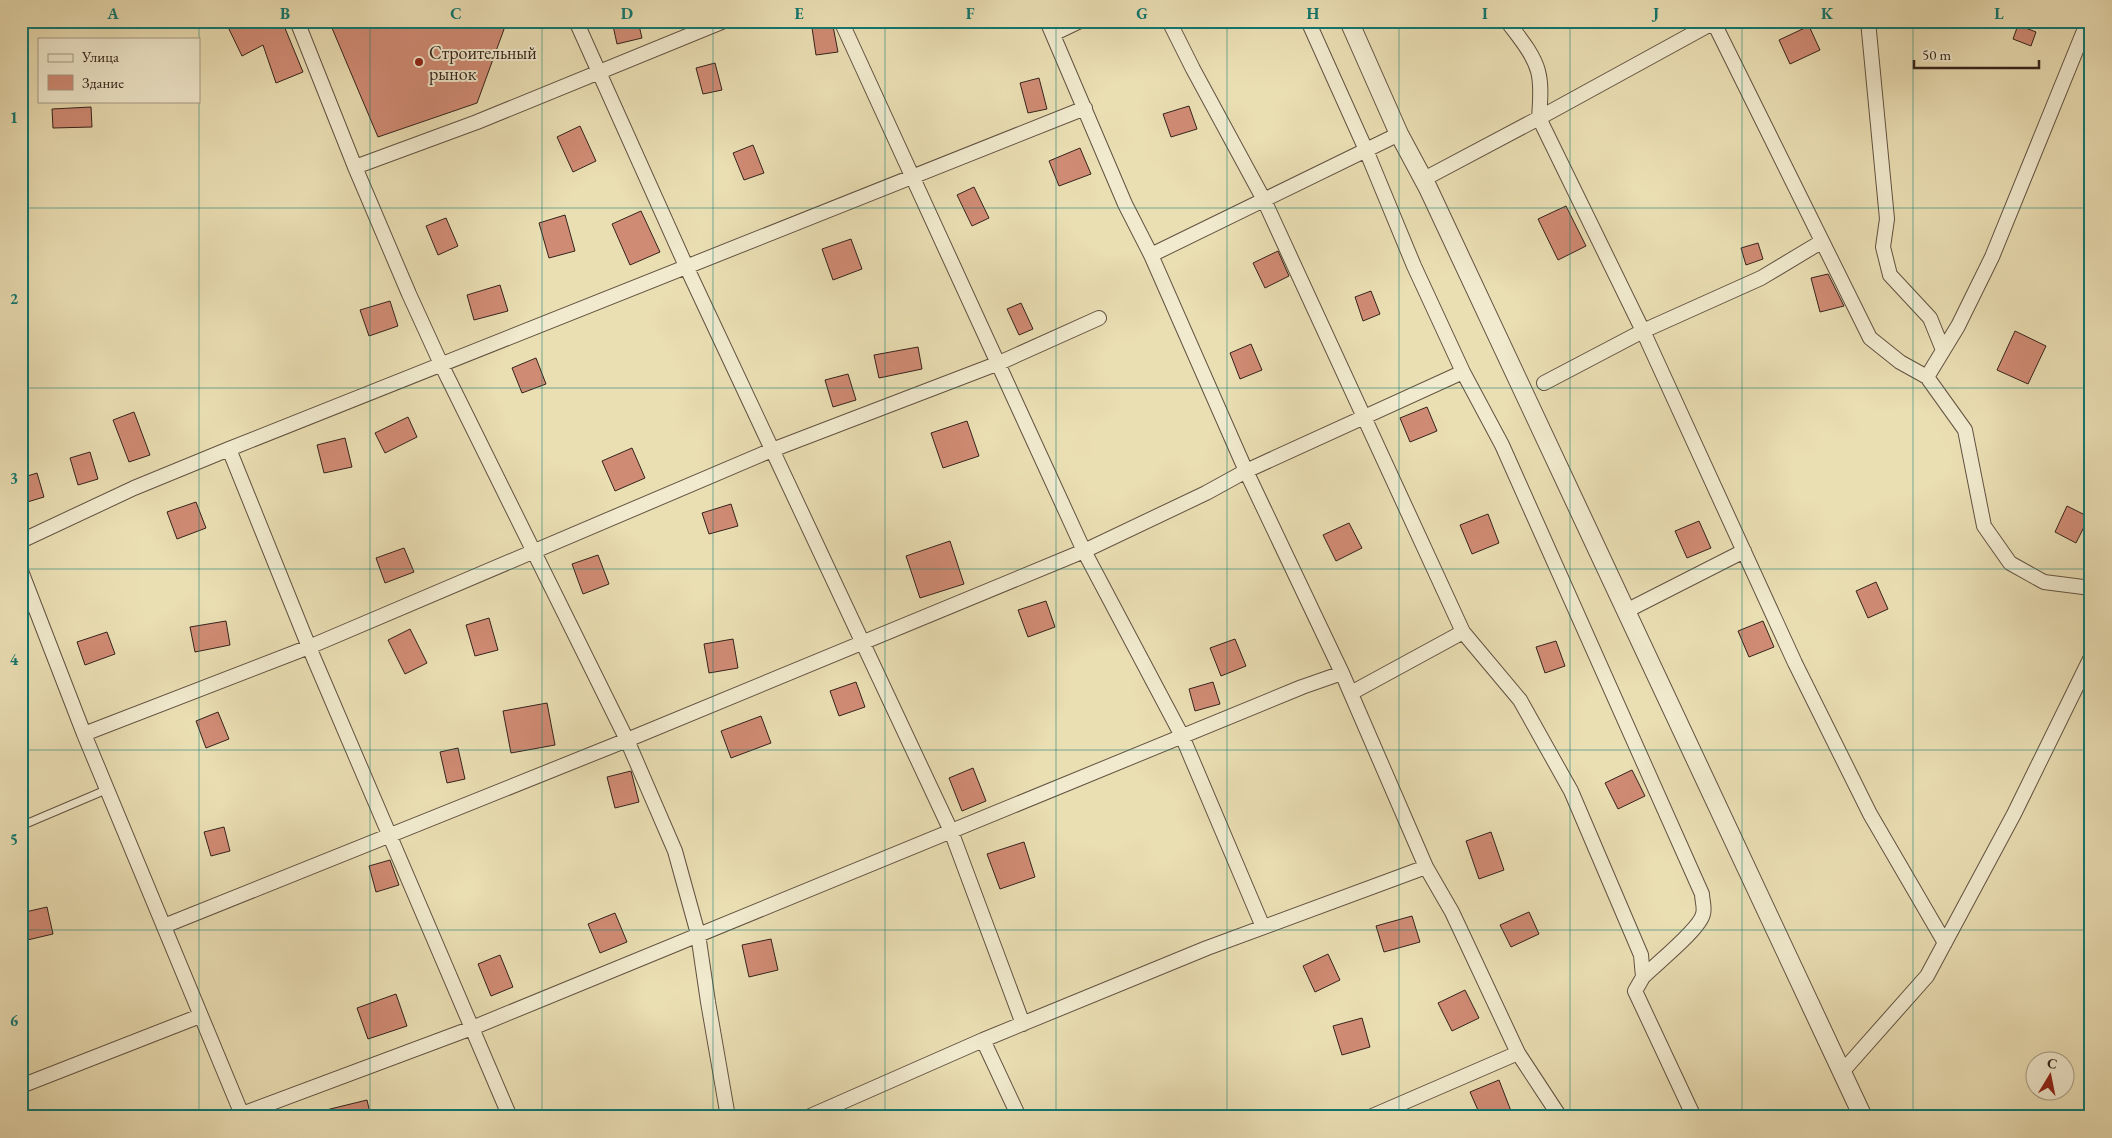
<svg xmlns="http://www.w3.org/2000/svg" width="2112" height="1138" font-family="'EB Garamond',serif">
<rect width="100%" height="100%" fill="#eadeb3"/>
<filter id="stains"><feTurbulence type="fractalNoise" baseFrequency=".004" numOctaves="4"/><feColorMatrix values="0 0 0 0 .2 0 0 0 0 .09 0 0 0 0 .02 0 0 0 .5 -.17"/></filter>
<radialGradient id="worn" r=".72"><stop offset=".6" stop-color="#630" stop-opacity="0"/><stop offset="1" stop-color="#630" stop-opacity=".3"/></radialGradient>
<path fill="#d08b74" stroke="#35231b" d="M235,21H282L303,72L276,83L263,45L242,56L227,25Z
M329,21H507L477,103L378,137Z
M612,21H638L642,38L617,44Z
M811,21H832L838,52L816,55Z
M2018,25L2036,32L2031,46L2013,39Z
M1809,26L1820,50L1790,64L1779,40Z
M715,63L722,90L703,94L696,68Z
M1039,78L1047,109L1028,113L1020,83Z
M1189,106L1197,129L1171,137L1163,114Z
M91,107L92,127L53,128L52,109Z
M580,126L596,161L573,172L557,137Z
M753,145L764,173L744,180L733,153Z
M1080,148L1091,174L1059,186L1049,161Z
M974,187L989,218L972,226L957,195Z
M1566,206L1586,246L1558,260L1538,219Z
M641,211L660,252L630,265L612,224Z
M565,215L575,251L549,258L539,223Z
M446,218L458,246L438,255L426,226Z
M851,239L862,269L833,280L822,249Z
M1758,243L1763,259L1746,265L1741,248Z
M1278,251L1289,276L1265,288L1253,263Z
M1828,274L1844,306L1820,312L1811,278Z
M500,285L508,311L474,320L467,295Z
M1371,291L1380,314L1363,321L1355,297Z
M390,301L398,326L369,336L360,310Z
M1021,303L1033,329L1019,335L1007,309Z
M2015,331L2046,346L2028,384L1997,370Z
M1251,344L1262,370L1240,379L1230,353Z
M918,347L922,369L879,378L874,355Z
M536,358L546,384L522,393L512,368Z
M848,374L856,400L833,407L825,380Z
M1427,407L1437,431L1410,442L1400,418Z
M134,412L150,455L129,462L113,420Z
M408,417L417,437L385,453L375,433Z
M967,421L979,456L943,468L931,433Z
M345,438L352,467L324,473L317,445Z
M632,448L645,478L615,491L602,461Z
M90,452L98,479L78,485L70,458Z
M37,473L44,497L24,503L21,492V478Z
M196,502L206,528L177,539L167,512Z
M731,504L738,526L709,534L702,513Z
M2067,506L2089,517L2076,543L2055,532Z
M1488,514L1499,543L1472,554L1460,525Z
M1699,521L1711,548L1687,558L1675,531Z
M1349,523L1362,548L1336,561L1323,535Z
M950,541L964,584L920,598L906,556Z
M404,548L414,572L385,583L376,558Z
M598,555L609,584L583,594L572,564Z
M1876,582L1888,609L1868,618L1856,591Z
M1046,601L1055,627L1028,637L1018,610Z
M489,618L498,650L475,656L466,625Z
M226,621L230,645L195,652L190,627Z
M1763,621L1774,647L1749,657L1738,631Z
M410,629L427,663L405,674L388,640Z
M107,632L115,654L85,665L77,642Z
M733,639L738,668L709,673L704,644Z
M1235,639L1246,666L1221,676L1210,648Z
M1556,641L1565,666L1545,673L1536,647Z
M856,682L865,707L839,716L830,691Z
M1213,682L1220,704L1195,711L1189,689Z
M547,703L555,745L511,753L503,711Z
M218,712L229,739L206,748L196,721Z
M761,716L771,743L731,758L721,731Z
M458,748L465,779L447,783L440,752Z
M973,768L986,801L962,811L949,778Z
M1632,770L1645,796L1618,809L1605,783Z
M631,771L639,802L615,808L607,777Z
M224,827L230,851L211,856L204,832Z
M1491,832L1504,870L1479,879L1466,841Z
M1024,842L1035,877L1000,889L987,854Z
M390,860L399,885L376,892L369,866Z
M47,907L53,934L23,941L21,913Z
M1529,912L1539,934L1511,947L1500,925Z
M615,913L627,942L600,953L588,924Z
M1412,916L1420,942L1384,952L1376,926Z
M771,939L778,970L749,977L742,945Z
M1328,954L1340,980L1315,992L1303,966Z
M500,955L513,987L491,996L478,964Z
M1465,990L1479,1018L1452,1031L1438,1003Z
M396,994L407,1026L368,1039L357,1008Z
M1362,1018L1370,1047L1342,1055L1333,1026Z
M1499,1080L1511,1111L1497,1117H1481L1470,1092Z
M367,1100L371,1117H319L318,1112Z"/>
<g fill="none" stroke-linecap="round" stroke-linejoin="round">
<g stroke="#625241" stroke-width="9">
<path id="service" d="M21,826L108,789"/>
</g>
<g stroke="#625241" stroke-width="16">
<path id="minor" d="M297,21L355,167L409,294L441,364L627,740L675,851L698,934L708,1002L728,1117
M576,21L686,266L951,831L1023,1024
M841,21L1084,551L1182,736L1263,927
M1047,21L1125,204L1151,255L1246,471L1342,673L1426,867L1452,912L1518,1053L1560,1117
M1169,21L1193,69L1264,200L1463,632L1520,700L1571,791L1641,955L1643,977L1635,991L1694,1117
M1308,21L1366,150L1414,266L1463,372L1502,445L1702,894C1702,900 1705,908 1703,914C1700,929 1657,963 1643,977
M1507,21C1518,36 1533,53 1538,71C1542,86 1540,103 1539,118L1643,331L1795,663L1870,814L1945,943
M1713,21L1870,338L1900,362L1927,377L1965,430L1984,526L2010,563L2044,582L2091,588
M1868,21L1887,219L1883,247L1890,275L1930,318L1943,350
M1053,34L1080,21
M355,167L477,122L724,21
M1424,179L1539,118L1716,21
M1151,255L1399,134
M1927,377L1958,326L1992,257L2088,21
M1544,383L1643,331L1761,278L1821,242
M229,449L309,647L510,1117
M21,541L134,488L229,449L1085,108
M21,571L84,734L243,1117
M1626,611L1744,551
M1351,693L1463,632
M84,734L309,647L772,450L999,363L1099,318
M164,926L627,740L1084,551L1206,493L1246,471L1463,372
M983,1040L1019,1117
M1842,1072L1927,976L2014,814L2091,657
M21,1086L200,1016
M242,1114L472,1028L1302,687L1342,673
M808,1117L983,1040L1207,948L1426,867
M1370,1117L1518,1053"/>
</g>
<g stroke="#625241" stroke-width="20">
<path id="tertiary" d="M1349,21L1399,134L1428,188L1863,1117"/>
</g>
<use href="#service" stroke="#f1eace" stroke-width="7"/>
<use href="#minor" stroke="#f1eace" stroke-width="14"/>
<use href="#tertiary" stroke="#f1eace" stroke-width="18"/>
</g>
<path fill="none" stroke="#0f766e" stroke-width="1" stroke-opacity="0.55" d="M199,21V1117M370,21V1117M542,21V1117M713,21V1117M885,21V1117M1056,21V1117M1227,21V1117M1399,21V1117M1570,21V1117M1742,21V1117M1913,21V1117M21,208H2091M21,388H2091M21,569H2091M21,750H2091M21,930H2091"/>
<circle fill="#8f2418" stroke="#f1eace" stroke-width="2" cx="419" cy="62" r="5"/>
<g text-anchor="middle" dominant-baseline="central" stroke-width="4" stroke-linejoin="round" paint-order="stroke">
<g font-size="18" fill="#35231b" stroke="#f1eace" text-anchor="start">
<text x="429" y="52">Строительный<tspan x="429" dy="21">рынок</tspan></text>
</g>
</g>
<rect width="2112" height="1138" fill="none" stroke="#eadeb3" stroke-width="55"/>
<rect x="38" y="38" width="162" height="65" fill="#f1eace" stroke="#a69a86"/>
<rect x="48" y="54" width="25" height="8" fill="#f1eace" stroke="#a69a86"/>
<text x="82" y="62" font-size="15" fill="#35231b">Улица</text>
<rect x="48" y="75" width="25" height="15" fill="#d08b74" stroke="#a69a86"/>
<text x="82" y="88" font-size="15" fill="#35231b">Здание</text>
<g transform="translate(2050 1076) rotate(10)"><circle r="24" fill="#f1eace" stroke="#a69a86"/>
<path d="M0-4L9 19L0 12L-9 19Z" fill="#8f2418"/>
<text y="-8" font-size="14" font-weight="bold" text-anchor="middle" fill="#35231b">С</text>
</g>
<path d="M1914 60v8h125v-8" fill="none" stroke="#35231b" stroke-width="2.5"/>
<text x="1922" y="60" font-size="15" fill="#35231b" stroke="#f1eace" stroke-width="4" paint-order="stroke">50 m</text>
<rect x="28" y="28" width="2056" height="1082" fill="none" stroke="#0f766e" stroke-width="2"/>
<g font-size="16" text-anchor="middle" font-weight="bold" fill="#0f766e">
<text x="113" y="19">A</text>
<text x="285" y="19">B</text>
<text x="456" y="19">C</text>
<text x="627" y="19">D</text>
<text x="799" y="19">E</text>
<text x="970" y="19">F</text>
<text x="1142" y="19">G</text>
<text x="1313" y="19">H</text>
<text x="1485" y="19">I</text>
<text x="1656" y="19">J</text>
<text x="1827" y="19">K</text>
<text x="1999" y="19">L</text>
<text x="14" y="123">1</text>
<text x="14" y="304">2</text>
<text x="14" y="484">3</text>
<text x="14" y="665">4</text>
<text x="14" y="845">5</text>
<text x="14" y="1026">6</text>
</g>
<rect width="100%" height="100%" filter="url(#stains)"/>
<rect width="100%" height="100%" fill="url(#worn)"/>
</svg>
